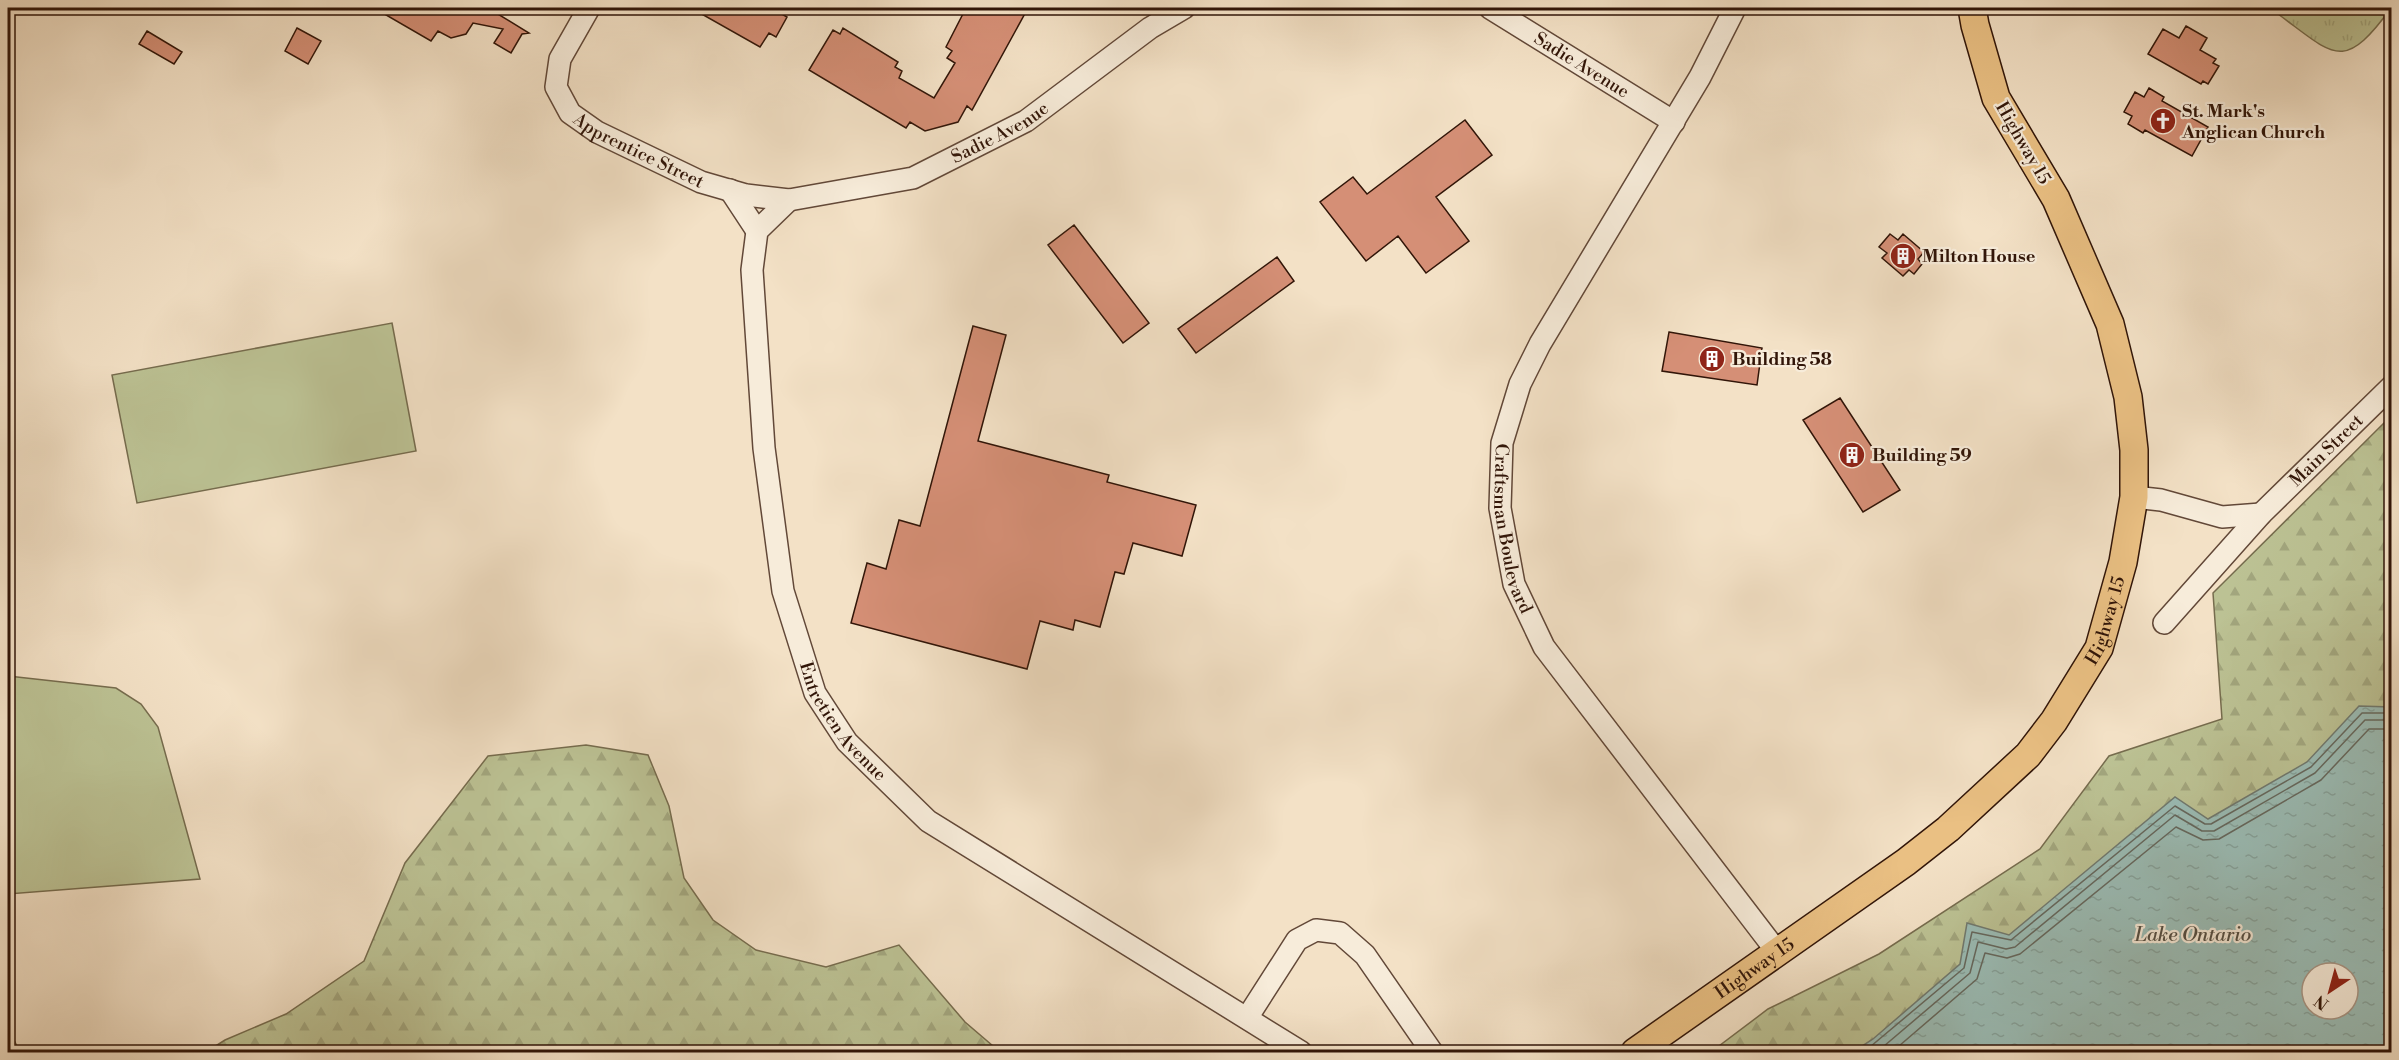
<svg xmlns="http://www.w3.org/2000/svg" width="2399" height="1060" font-family="'Libre Bodoni',serif">
<defs>
<pattern id="grass-tufts" width="24" height="20" patternUnits="userSpaceOnUse" patternTransform="scale(1.5)"><rect width="24" height="20" fill="#bcc294"/><path d="M3 7l-1-3M5 7V3M7 7l1-3M15 17l-1-3M17 17v-4M19 17l1-3" fill="none" stroke="#a2a67e"/></pattern>
<pattern id="forest-firs" width="22" height="20" patternUnits="userSpaceOnUse" patternTransform="scale(1.5)"><rect width="22" height="20" fill="#bcc294"/><path d="M5 1l3.5 6h-7zM16 11l3.5 6h-7z" fill="#a2a67e"/></pattern>
<pattern id="water-ripples" width="26" height="14" patternUnits="userSpaceOnUse" patternTransform="scale(1.5)"><rect width="26" height="14" fill="#9bbdb6"/><path d="M2 4q2-2 4 0t4 0M15 11q2-2 4 0t4 0" fill="none" stroke="#86a29b"/></pattern>
</defs>
<rect width="100%" height="100%" fill="#f3e1c6"/>
<filter id="stains"><feTurbulence type="fractalNoise" baseFrequency=".00333" numOctaves="4"/><feColorMatrix values="0 0 0 0 .2 0 0 0 0 .09 0 0 0 0 .02 0 0 0 .5 -.17"/></filter>
<radialGradient id="worn" r=".72"><stop offset=".6" stop-color="#630" stop-opacity="0"/><stop offset="1" stop-color="#630" stop-opacity=".3"/></radialGradient>
<path fill="url(#grass-tufts)" stroke="#766c4e" stroke-width="1.5" d="M2275,8H2391C2343,74 2334,55 2278,14Z
M8,1028L20,1052H8Z"/>
<path fill="url(#forest-firs)" stroke="#766c4e" stroke-width="1.5" d="M2391,416V740L1890,1052H1711L1768,1009L1879,954L2040,849L2109,756L2222,719L2213,593Z
M586,745L648,755L669,806L684,878L713,920L756,950L826,967L899,945L965,1022L1000,1052H206L225,1040L286,1014L364,961L405,863L488,756Z"/>
<path fill="#bcc294" stroke="#766c4e" stroke-width="1.5" d="M392,323L416,451L137,503L112,375Z
M8,676L116,688L141,704L158,727L200,879L8,894Z"/>
<path fill="url(#water-ripples)" stroke="#717a70" stroke-width="1.5" fill-rule="evenodd" d="M2359,706L2391,707V1052H1853L1873,1039L1960,964L1967,923L2009,935L2175,797L2208,819L2307,762ZM2312,973H2348V1009H2312Z"/>
<g fill="none" stroke-linecap="round" stroke-linejoin="round">
<path stroke="#66695f" stroke-width="1.5" d="M1864,1052L1964,968L1972,932L2011,940L2175,806L2205,824H2211L2311,767L2362,713H2392
M1877,1052L1970,973L1978,942L2006,949L2015,947L2175,815L2202,831H2214L2315,773L2365,720H2392
M1892,1052L1977,979L1985,953L2007,958L2020,954L2176,827L2203,840L2219,839L2321,780L2369,729H2392"/>
</g>
<path fill="#d58f76" stroke="#311508" stroke-width="1.5" d="M374,8H488L529,33L522,34L511,53L494,43L503,29L473,23L466,34L451,38L438,31L431,41Z
M691,8H783L780,13L787,17L776,37L769,33L760,47Z
M966,8H1028L972,110L967,106L958,122L925,131L910,122L906,128L809,70L833,30L840,34L843,28L898,62L895,67L902,71L899,78L934,98L955,63L947,58L952,51L946,47Z
M2186,26L2207,38L2200,50L2216,59L2213,63L2219,66L2208,84L2203,81L2201,84L2148,54L2163,29L2179,38Z
M297,28L321,41L308,64L285,51Z
M147,31L182,52L174,64L139,44Z
M2149,88L2164,97L2162,101L2208,127L2192,156L2145,130L2143,133L2128,124L2132,116L2124,112L2135,92L2144,97Z
M1465,120L1492,155L1436,197L1469,241L1426,273L1398,236L1366,261L1320,202L1353,177L1367,194Z
M1074,225L1149,323L1123,343L1048,245Z
M1890,234L1898,240L1903,234L1924,252L1918,259L1922,264L1914,274L1909,270L1903,276L1882,258L1887,253L1879,247Z
M1277,257L1294,281L1196,353L1178,329Z
M973,326L1006,335L978,441L1109,475L1107,482L1196,505L1182,556L1133,543L1124,574L1115,572L1100,627L1075,620L1073,630L1040,621L1027,669L851,623L867,563L886,569L899,520L920,526Z
M1669,332L1762,348L1757,385L1662,371Z
M1840,398L1900,490L1863,512L1803,420Z"/>
<g fill="none" stroke-linecap="round" stroke-linejoin="round">
<g stroke="#624838" stroke-width="24">
<g id="minor">
<path id="s1" d="M589,8L560,59L556,87L570,113L597,132L701,182L746,195L789,200L913,178L1026,121L1150,28L1184,8"/>
<path id="s2" d="M1490,8L1674,122"/>
<path id="s3" d="M1735,8L1700,77L1540,344L1520,384L1502,443L1500,508L1514,584L1544,647L1778,953"/>
<path d="M730,190L757,231"/>
<path id="s4" d="M789,200L757,231L752,270L764,448L783,591L815,693L847,742L928,821L1301,1052"/>
<path d="M2134,497L2161,500L2222,517L2261,514"/>
<path id="s5" d="M2164,623L2261,514L2392,386"/>
<path d="M1247,1018L1297,940L1316,930L1340,933L1365,955L1432,1052"/>
</g>
</g>
<g stroke="#311508" stroke-width="30">
<g id="major">
<path id="s6" d="M1635,1052L1906,862L1948,829L2028,755L2054,721L2099,648L2123,562L2134,497V450L2128,397L2110,324L2056,199L1996,98L1975,25L1972,8"/>
</g>
</g>
<use href="#minor" stroke="#f7ecda" stroke-width="21"/>
<use href="#major" stroke="#eac083" stroke-width="27"/>
</g>
<defs>
<g id="church-disc" transform="scale(1.35)"><circle r="9.5" fill="#8f2418" stroke="#f7ecda"/><path d="M-1.2-6h2.4v3.5h3.3v2.4h-3.3V6h-2.4V-.1h-3.3v-2.4h3.3Z" fill="#fff"/></g>
<g id="building-disc" transform="scale(1.35)"><circle r="9.5" fill="#8f2418" stroke="#f7ecda"/><path d="M-4-6H4V6H1V3H-1V6H-4ZM-2.5-4.3h1.7v1.8h-1.7ZM.8-4.3h1.7v1.8H.8ZM-2.5-1h1.7V.8h-1.7ZM.8-1h1.7V.8H.8Z" fill="#fff"/></g>
</defs>
<g fill-rule="evenodd">
<use href="#church-disc" x="2163" y="121"/>
<use href="#building-disc" x="1903" y="256"/>
<use href="#building-disc" x="1712" y="359"/>
<use href="#building-disc" x="1852" y="455"/>
</g>
<g text-anchor="middle" dominant-baseline="central" stroke-width="4.5" stroke-linejoin="round" paint-order="stroke">
<g font-size="18" fill="#311508" stroke="#f7ecda">
<text stroke="none"><textPath href="#s2" startOffset="108">Sadie Avenue</textPath></text>
<text stroke="none"><textPath href="#s1" startOffset="579">Sadie Avenue</textPath></text>
<text transform="translate(2023 143) rotate(60)">Highway 15</text>
<text stroke="none"><textPath href="#s1" startOffset="195">Apprentice Street</textPath></text>
<text stroke="none"><textPath href="#s5" startOffset="237">Main Street</textPath></text>
<text stroke="none"><textPath href="#s3" startOffset="582">Craftsman Boulevard</textPath></text>
<text stroke="none"><textPath href="#s6" startOffset="650">Highway 15</textPath></text>
<text stroke="none"><textPath href="#s4" startOffset="552">Entretien Avenue</textPath></text>
<text stroke="none"><textPath href="#s6" startOffset="146">Highway 15</textPath></text>
</g>
<g font-size="18" font-weight="bold" fill="#311508" stroke="#f7ecda" text-anchor="start">
<text x="2182" y="111">St. Mark's<tspan x="2182" dy="21">Anglican Church</tspan></text>
<text x="1922" y="256">Milton House</text>
<text x="1732" y="359">Building 58</text>
<text x="1872" y="455">Building 59</text>
</g>
<g font-size="20" font-style="italic" fill="#565045" stroke="#f7ecda">
<text x="2193" y="935">Lake Ontario</text>
</g>
</g>
<rect width="2399" height="1060" fill="none" stroke="#f3e1c6" stroke-width="30"/>
<rect x="9" y="9" width="2381" height="1042" fill="none" stroke="#311508" stroke-width="3"/>
<rect x="15" y="15" width="2369" height="1030" fill="none" stroke="#311508" stroke-width="1.5"/>
<g transform="translate(2330 991) rotate(216)"><circle r="28" fill="#f7ecda" stroke="#a89686" stroke-width="1.5"/>
<path d="M0-4.5L10 22L0 15L-10 22Z" fill="#8f2418"/>
<text y="-9" font-size="16" font-weight="bold" text-anchor="middle" fill="#311508">N</text>
</g>
<rect width="100%" height="100%" filter="url(#stains)"/>
<rect width="100%" height="100%" fill="url(#worn)"/>
</svg>
